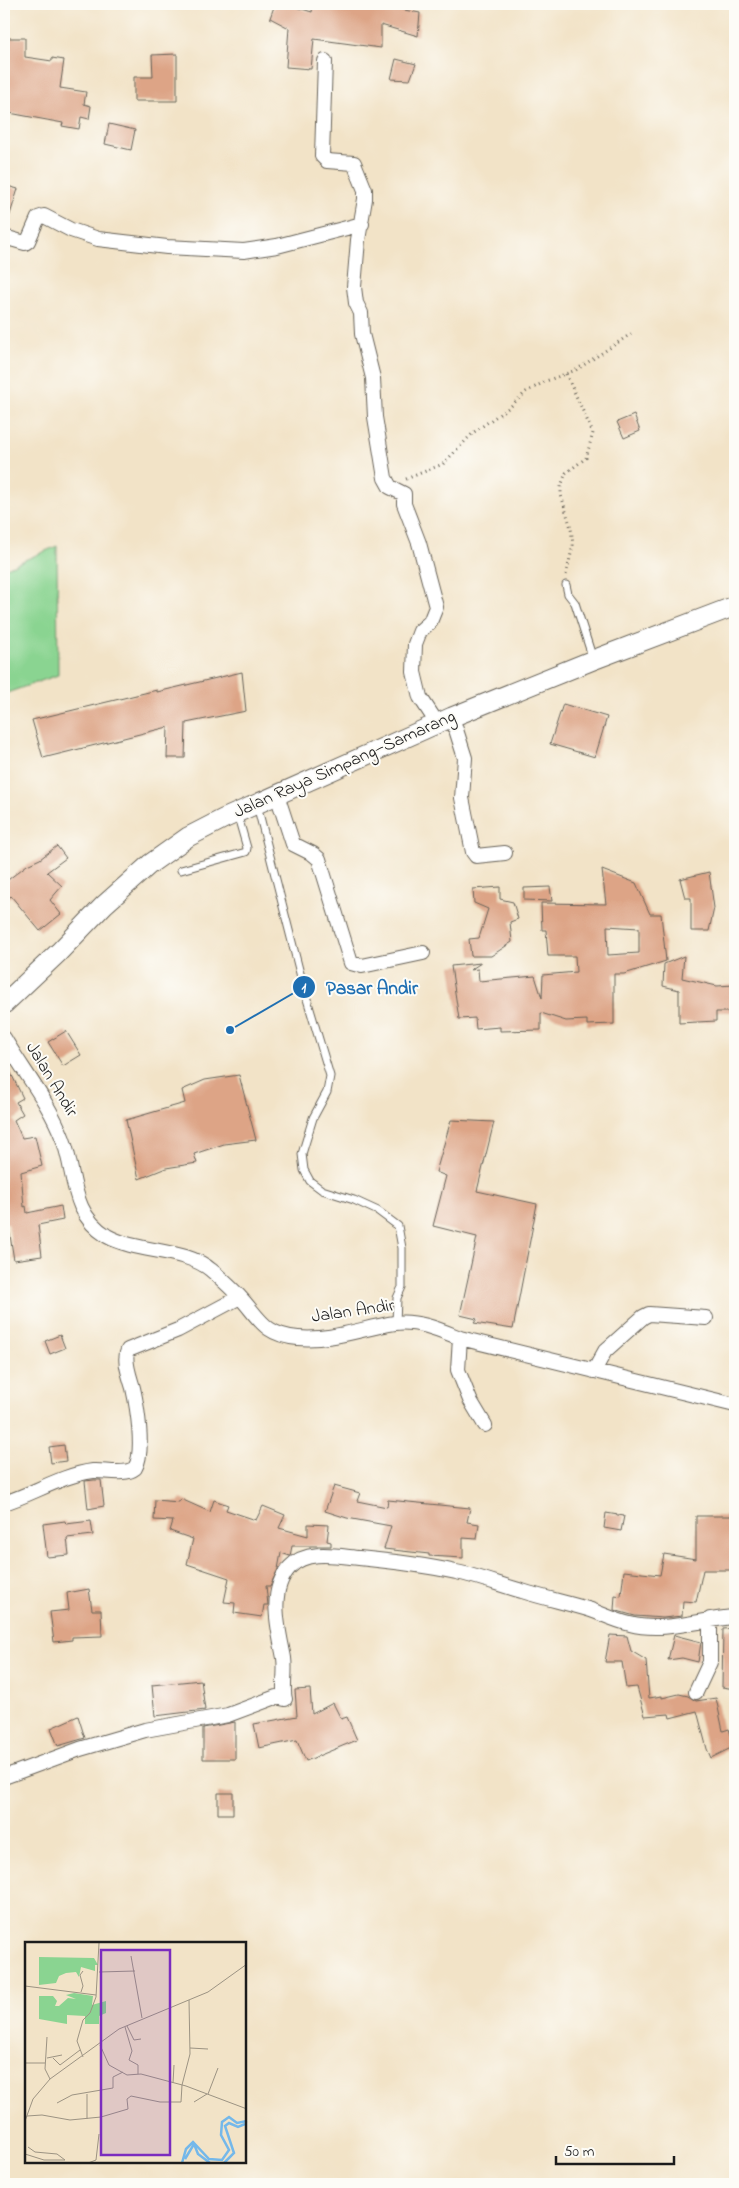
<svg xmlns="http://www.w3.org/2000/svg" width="739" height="2188" font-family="'Indie Flower',sans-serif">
<rect width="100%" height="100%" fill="#fdfcf7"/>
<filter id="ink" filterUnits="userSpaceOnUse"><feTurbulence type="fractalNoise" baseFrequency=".02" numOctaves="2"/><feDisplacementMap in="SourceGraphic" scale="10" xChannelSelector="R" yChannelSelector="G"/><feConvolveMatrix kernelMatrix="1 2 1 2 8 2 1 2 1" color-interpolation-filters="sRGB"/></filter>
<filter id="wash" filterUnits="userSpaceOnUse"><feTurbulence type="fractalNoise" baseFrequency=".0096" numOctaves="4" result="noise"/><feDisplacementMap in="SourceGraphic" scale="20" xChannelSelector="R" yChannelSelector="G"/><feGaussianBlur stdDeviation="1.12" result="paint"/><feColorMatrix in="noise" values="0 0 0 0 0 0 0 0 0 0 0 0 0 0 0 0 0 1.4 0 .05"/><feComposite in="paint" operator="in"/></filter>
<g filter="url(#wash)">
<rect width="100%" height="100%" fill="#f2e3c7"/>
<path fill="#8ad491" stroke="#537856" d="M57,546L58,675L4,694V569Z"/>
<g id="blocks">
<path fill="#dda486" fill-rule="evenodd" d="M275,4H285L312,12L313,4H373L420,13L418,36L381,25V48L314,39L311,69L286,67L289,28L270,18Z
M4,38H25V57L52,61V58L64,60L60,88L86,92L84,104L91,106L89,119L81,117L79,129L62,126L63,123L4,112Z
M177,54V101H134V77H153L152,55Z
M396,59L416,64L410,80L391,79Z
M109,124L135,130L131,150L105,144Z
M4,185L18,189L7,224H4Z
M634,415L640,431L624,438L617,422Z
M242,672L246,711L186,723L185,758H167L168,727L43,758L32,720L157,690V692Z
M563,704L607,717L595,757L550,744Z
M57,846L66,858L47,872L62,886L50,900L61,914L40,931L11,896L4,902V883L27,865L40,859Z
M602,870L636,883L650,914H661L666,961L624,974H614V1024L587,1025V1020L566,1021L541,1013V1030L500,1031V1027L476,1029L475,1018L459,1019L451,966L481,963L470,970L478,969L479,981L535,976L542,998L543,975L576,972L575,956H548L546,930H542L541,903L606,904ZM607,926L639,928V953L608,955Z
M709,872L714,908L709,931H691V898H685L680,879Z
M500,887V899L513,902L518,919L510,922L512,942L491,956H471L469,939L479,938L488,909L474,903L473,889Z
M550,887L552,901L524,900V888Z
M684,956L682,978L717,986L734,985L733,1012H716V1021L679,1023V990L663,986L664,964Z
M66,1031L81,1055L63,1066L48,1042Z
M4,1059L23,1098L16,1102L23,1114L14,1120L22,1138L35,1136L42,1166L21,1172L24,1207L26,1206L27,1213L61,1206L63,1220L38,1225L42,1256L14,1260L8,1223H4Z
M239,1075L256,1140L224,1144L194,1154L197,1163L166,1168L139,1179L126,1120L185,1103L182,1090L205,1080Z
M451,1120L494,1122L477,1191L537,1204L513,1329L474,1323L477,1319L460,1315L477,1237L433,1226L446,1176L436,1172Z
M60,1335L65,1348L50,1354L45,1341Z
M64,1445L66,1461L51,1463L49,1447Z
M94,1480H101L104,1506L88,1509L85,1481Z
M334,1486L360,1493L357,1501L387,1507L388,1500L470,1508L467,1522L479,1524L477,1539L463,1538V1558L429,1556V1554L384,1549L391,1526L347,1518L325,1511Z
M181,1499L210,1512L214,1500L228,1505L226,1510L256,1520L263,1506L285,1515L279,1528L308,1536V1524L329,1525L327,1541L331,1542V1546H292L290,1556L281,1553L278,1569L270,1586H266L268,1605H264L262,1617L234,1613L235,1603L224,1602L229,1578L187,1564L193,1539L170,1531L173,1521L154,1520L155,1500L179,1502Z
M606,1513L624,1516L621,1531L604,1528Z
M696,1516H735V1570H703L696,1602L683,1601L682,1616L663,1618L635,1616L614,1610L615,1595L621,1596L624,1571L660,1575L664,1554L696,1559Z
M65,1521L66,1524L91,1521L93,1535L67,1538L69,1555L47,1557L43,1524Z
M89,1589L92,1610H101L102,1636L72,1637V1640L54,1642L50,1612L69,1610L67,1593Z
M735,1628V1689L722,1687L723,1629Z
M610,1635L627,1636L631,1651L646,1660L649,1698L662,1696V1698L679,1694L688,1696L696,1701L716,1698L723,1731L729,1729L735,1746L711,1758L707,1749L697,1711L670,1718L669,1714L645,1716L637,1687L626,1688L622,1662H605Z
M674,1635L701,1642L698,1662L682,1658L668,1660Z
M201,1680L205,1710L155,1716L152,1685Z
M310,1689L312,1714L333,1703L341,1719L347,1717L357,1740L306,1761L297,1740L259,1748L254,1724L297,1716L295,1690Z
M78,1716L85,1738L58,1746L51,1728Z
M235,1722V1759H203V1728Z
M218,1793H233V1814H218Z"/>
</g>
</g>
<g filter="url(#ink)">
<use href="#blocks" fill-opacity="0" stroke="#676258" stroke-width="1"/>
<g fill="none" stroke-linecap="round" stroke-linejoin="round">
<g stroke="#676258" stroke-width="9">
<path id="service" d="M566,585L568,594L575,603L593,659
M257,805L304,989L330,1076L327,1092L313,1118L302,1154L304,1170L310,1181L322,1190L354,1200L378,1211L398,1226L402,1248V1287L397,1298L396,1323
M181,870L246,852L247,848L237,813"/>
</g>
<g stroke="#676258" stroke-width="16">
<path id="minor" d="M325,61L322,156L327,161L354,163L365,190V199L358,240L354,287L356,303L361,313L362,334L373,378L375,417L385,478L390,487L404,494V504L419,543L436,607L430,622L420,631L415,644L414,672L420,697L437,723
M4,237L25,243L28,241L38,218L44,216L71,230L98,239L167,247L244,251L277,246L362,224
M452,717L465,758L462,798L473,852L476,856L505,853
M277,795L293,844L313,854L319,859L351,963L362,966L423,953
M4,1038C23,1071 49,1102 63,1139C76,1174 70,1213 107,1236C137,1253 185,1248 211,1270C221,1278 230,1287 239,1296C259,1317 263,1335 298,1338C332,1341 362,1328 395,1323C417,1320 440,1330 460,1338L735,1405
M460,1338L458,1370L470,1400L485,1425
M594,1371L605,1351L643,1317L649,1314L706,1318
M4,1503C33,1494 62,1475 93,1471C105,1470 125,1476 135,1468C145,1452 137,1406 133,1388C130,1377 123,1360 128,1350L178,1330L240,1297
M696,1692L710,1662V1619
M4,1777L80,1749L145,1730L228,1715L276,1697L285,1699C282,1689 286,1672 284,1658C279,1631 267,1591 290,1567C307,1549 337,1556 359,1558C391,1561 424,1565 456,1572C478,1576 500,1585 522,1591C544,1598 568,1603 591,1610C604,1615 617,1621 630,1624C664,1633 701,1619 735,1617"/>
</g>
<g stroke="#676258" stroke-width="21">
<path id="secondary" d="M4,1004L59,952L104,905L150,864L188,837L223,819L452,717L593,660L735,606"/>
</g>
<path stroke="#676258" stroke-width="3" stroke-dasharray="1 4" stroke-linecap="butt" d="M566,374L593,433L586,458L566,473L561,486V495L571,528L573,545L566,575
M406,479L443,464L474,432L511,406L526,392L546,381L576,370L634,332"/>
<use href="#service" stroke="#fff" stroke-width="7"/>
<use href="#minor" stroke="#fff" stroke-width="14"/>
<use href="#secondary" stroke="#fff" stroke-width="19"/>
</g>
</g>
<g text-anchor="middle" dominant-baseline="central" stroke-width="4" stroke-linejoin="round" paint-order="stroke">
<g font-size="18" fill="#1c1c1c" stroke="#fdfcf7">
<text transform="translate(345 765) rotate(-24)">Jalan Raya Simpang—Samarang</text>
<text transform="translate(51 1080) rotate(59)">Jalan Andir</text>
<text transform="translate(353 1312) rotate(-8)">Jalan Andir</text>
</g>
</g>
<g transform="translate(25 1942)">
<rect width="221" height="221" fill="#f2e3c7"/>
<path d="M14,15L69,16L73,23H70V29L56,25L54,35L51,30L41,31L34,34L31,41L14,43ZM49,51L68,54L67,63L81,59V71L74,74V82H60V74L42,73V82L14,77V54H28L32,59L30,64H34L43,56L51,57L41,53Z" fill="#8ad491"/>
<path fill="none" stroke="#74b8ea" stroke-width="2.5" d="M160,217L169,202L173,212L185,221M157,221L161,207L168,200L184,217L197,218L204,208L196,193L197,180L204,175L212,181L222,179M199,221L209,211L200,184L204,181L213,185L220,182"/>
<path fill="none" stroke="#9c9383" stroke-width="1" d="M106,14L117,76M74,30L110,29M0,44L71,53M56,50L58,44L55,33L58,29M102,84L109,98L116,97M100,85L107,109L104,118L113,123V132M22,95L20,127L25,137M75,103L84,123L102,133L116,132L161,144L222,167M165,106L183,107M58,115L52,99L58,78L65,71L71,55L74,1M22,116L37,113M28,116L35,123L55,108M0,121H20M148,141L149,123M62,152V177M183,152L193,126M169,160L182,152M32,161L47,153L88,146V135L98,130M2,174L17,173L45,178L76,175L103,167L102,157L106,154L135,160H156L157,143L165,112L164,58M0,179L8,157L25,137L94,87L183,50L222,22M0,212L19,218H40L32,212L10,210L3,205M63,221L71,218L74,192"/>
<path fill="#7b2cbf" fill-opacity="0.15" stroke="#7b2cbf" stroke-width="2.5" d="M76,8H145V213H76Z"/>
<rect width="221" height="221" fill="none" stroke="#1c1c1c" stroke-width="2.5"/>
</g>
<path fill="none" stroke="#1f6fb2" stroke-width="2" d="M230 1030L304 987"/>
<g fill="#1f6fb2" stroke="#fdfcf7" stroke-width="2">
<circle cx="230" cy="1030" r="5"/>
<circle cx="304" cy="987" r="12"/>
</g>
<g font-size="15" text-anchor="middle" font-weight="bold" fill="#fff">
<text x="304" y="992">1</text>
</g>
<g font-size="19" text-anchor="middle" font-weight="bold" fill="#1f6fb2" stroke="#fdfcf7" stroke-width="4" stroke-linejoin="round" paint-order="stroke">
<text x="372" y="994">Pasar Andir</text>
</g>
<rect width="739" height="2188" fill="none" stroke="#fdfcf7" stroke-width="20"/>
<path d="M556 2156v8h118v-8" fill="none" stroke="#1c1c1c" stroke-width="2.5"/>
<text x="564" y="2156" font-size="15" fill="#1c1c1c" stroke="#fdfcf7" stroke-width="4" paint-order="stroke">50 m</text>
</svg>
